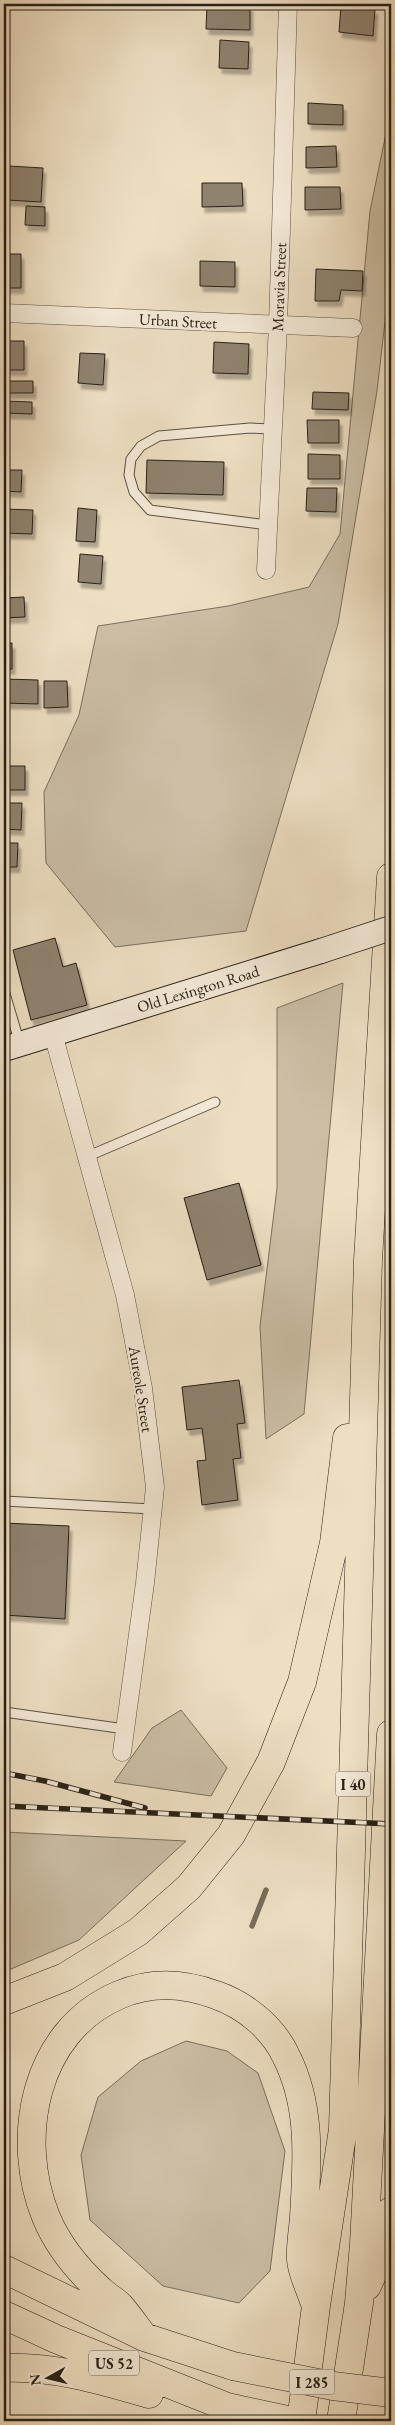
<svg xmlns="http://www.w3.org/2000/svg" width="395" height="2425" font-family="'EB Garamond',serif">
<defs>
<filter id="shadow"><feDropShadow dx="3" dy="5.5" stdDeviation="1" flood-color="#0004"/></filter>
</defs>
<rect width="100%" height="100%" fill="#eedfc3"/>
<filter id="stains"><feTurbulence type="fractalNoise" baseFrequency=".004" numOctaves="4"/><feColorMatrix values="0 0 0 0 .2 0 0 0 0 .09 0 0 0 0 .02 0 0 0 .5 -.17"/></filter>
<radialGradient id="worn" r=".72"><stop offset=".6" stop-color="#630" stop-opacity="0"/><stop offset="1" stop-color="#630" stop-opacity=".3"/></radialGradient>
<path fill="#ccbfa6" stroke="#7a705e" d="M391,109V269L377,391L338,624L246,931L115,947L46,863L44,792L79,715L98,626L228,606L309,587L340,534L370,211Z
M343,983L304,1414L266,1439L260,1326L277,1188V1008Z
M181,1710L227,1768L211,1796L114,1782L152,1728Z
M4,1832L186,1841L79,1940L4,1972Z
M186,2041L227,2051L258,2073L285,2151L270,2271L239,2303L163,2286L90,2220L81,2155L98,2097L141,2061Z"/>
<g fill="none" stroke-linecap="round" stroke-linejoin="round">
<path stroke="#776c5b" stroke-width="5.5" d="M252,1926L266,1890"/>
</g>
<path fill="#8f8370" stroke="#282017" filter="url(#shadow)" d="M207,5L250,6V30L206,29Z
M341,6L375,9L373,36L339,32Z
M220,40L249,42L248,69L219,68Z
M308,103L343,105V125L308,124Z
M336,146L337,167L306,168V147Z
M9,166L43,168L41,202L7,200Z
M202,183H242L243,206L202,207Z
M305,187H340L341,209L305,210Z
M26,206L45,207V226L25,225Z
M4,254H21V288H4Z
M200,261L235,262V287L200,286Z
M316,269L363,271L362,291L341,290L339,301H315Z
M4,341H24V370H4Z
M214,342L249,344L248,374L213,373Z
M80,353L105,354L103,385L78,383Z
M4,381H33V393H4Z
M313,392L349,393L348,410L312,409Z
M4,401L32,402V414L4,413Z
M307,420H339V443H308Z
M308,454L340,455V479H308Z
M147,460L224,462L223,495L146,493Z
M4,470H22L21,492L4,491Z
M307,488H337L336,512L306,511Z
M78,508L97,510L95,542L76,541Z
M4,509L33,510L32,534L4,533Z
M80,554L103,556L101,584L78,582Z
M24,597L25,617L4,618V598Z
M12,643V669H4V644Z
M4,679L38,680V704L4,703Z
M44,681H67L68,707L44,708Z
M4,766H25V790H4Z
M4,803H22L21,830L4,829Z
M4,843H18L17,867H4Z
M55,938L63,967L76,963L87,1005L31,1020L13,950Z
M239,1183L261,1265L207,1280L184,1198Z
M239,1380L245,1423L237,1424L241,1458L233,1459L238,1500L202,1505L197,1461L206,1460L202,1428L187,1430L182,1387Z
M4,1523L69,1526L65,1619L4,1615Z"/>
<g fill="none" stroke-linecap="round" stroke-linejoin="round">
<g stroke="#5a5042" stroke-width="11">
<path id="service" d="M268,525L150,510L134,492L129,475L131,459L141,446L159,436L250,428L273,429
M4,990L20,1044
M86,1157L215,1102
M4,1501L152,1509
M4,1712L125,1729"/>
</g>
<g stroke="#5a5042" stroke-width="19">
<path id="minor" d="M4,313L353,328
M266,570L278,325L288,4
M53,1034L125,1295L143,1388L155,1487L145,1583L122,1752"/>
</g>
<g stroke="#282017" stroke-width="26">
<path id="secondary" d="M4,1049L321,951"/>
</g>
<g stroke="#282017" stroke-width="29">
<path id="motorway" d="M4,2001L65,1977L138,1932L189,1887L231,1835L271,1762L302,1682L334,1543L347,1438
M4,2269L144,2337L233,2366
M367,2286L386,2244L391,2211
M4,2315L56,2339L227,2407L292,2421
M144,2337C136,2327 129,2316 120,2306C114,2300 106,2296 100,2290C77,2269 58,2246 46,2217C14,2138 34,2031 119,1995C151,1981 184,1983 216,1995C245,2005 273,2028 286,2056C312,2107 307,2162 304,2217C303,2231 300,2246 301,2260C302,2273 310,2288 314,2301
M4,2368C54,2366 101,2380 149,2394
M301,2421L316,2306L343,2129L368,1260L391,877
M341,2421L359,2303L364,2244L391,1734"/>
</g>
<use href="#service" stroke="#f4ead8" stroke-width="9"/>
<use href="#minor" stroke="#f4ead8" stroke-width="18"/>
<use href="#secondary" stroke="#f4ead8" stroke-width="24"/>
<use href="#motorway" stroke="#eedfc3" stroke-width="28"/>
<g stroke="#282017" stroke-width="5.5">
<path id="rail" d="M4,1773L45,1781L145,1808
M4,1806L391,1824"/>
</g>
<use href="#rail" stroke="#f4ead8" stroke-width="4" stroke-dasharray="11" stroke-linecap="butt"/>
<g stroke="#282017" stroke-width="26" stroke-linecap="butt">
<path id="secondary-bridge" d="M321,951L391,928"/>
</g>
<g stroke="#282017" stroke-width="29" stroke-linecap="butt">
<path id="motorway-bridge" d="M233,2366L333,2386L391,2393"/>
</g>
<use href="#secondary-bridge" stroke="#f4ead8" stroke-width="24"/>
<use href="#motorway-bridge" stroke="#eedfc3" stroke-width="28"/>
</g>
<g text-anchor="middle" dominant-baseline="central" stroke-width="4.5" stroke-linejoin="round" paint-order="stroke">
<g fill="#f4ead8" stroke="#655d51" stroke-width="1">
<rect x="335.5" y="1771.5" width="35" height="25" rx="4"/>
<rect x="89" y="2350.5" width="50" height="25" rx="4"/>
<rect x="289.5" y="2369.5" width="45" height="25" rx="4"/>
</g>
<g font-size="15" font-weight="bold" fill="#282017">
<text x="353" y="1784">I 40</text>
<text x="114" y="2363">US 52</text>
<text x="312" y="2382">I 285</text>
</g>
<g font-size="16" fill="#282017" stroke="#f4ead8">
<text transform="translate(279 287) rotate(-88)">Moravia Street</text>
<text transform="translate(178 321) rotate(3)">Urban Street</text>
<text transform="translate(198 989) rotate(-17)">Old Lexington Road</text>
<text transform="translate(141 1389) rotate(81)">Aureole Street</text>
</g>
</g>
<rect width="395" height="2425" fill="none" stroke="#eedfc3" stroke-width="20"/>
<rect x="5" y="5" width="385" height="2415" fill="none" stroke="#282017" stroke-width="2.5"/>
<rect x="10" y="10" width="375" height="2405" fill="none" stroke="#282017"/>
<g transform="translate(48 2378) rotate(262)" stroke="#f4ead8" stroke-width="4" paint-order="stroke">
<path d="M0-4L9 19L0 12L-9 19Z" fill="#282017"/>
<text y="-8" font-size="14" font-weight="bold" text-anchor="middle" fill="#282017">N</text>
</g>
<rect width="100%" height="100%" filter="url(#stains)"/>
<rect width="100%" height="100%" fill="url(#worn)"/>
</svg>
